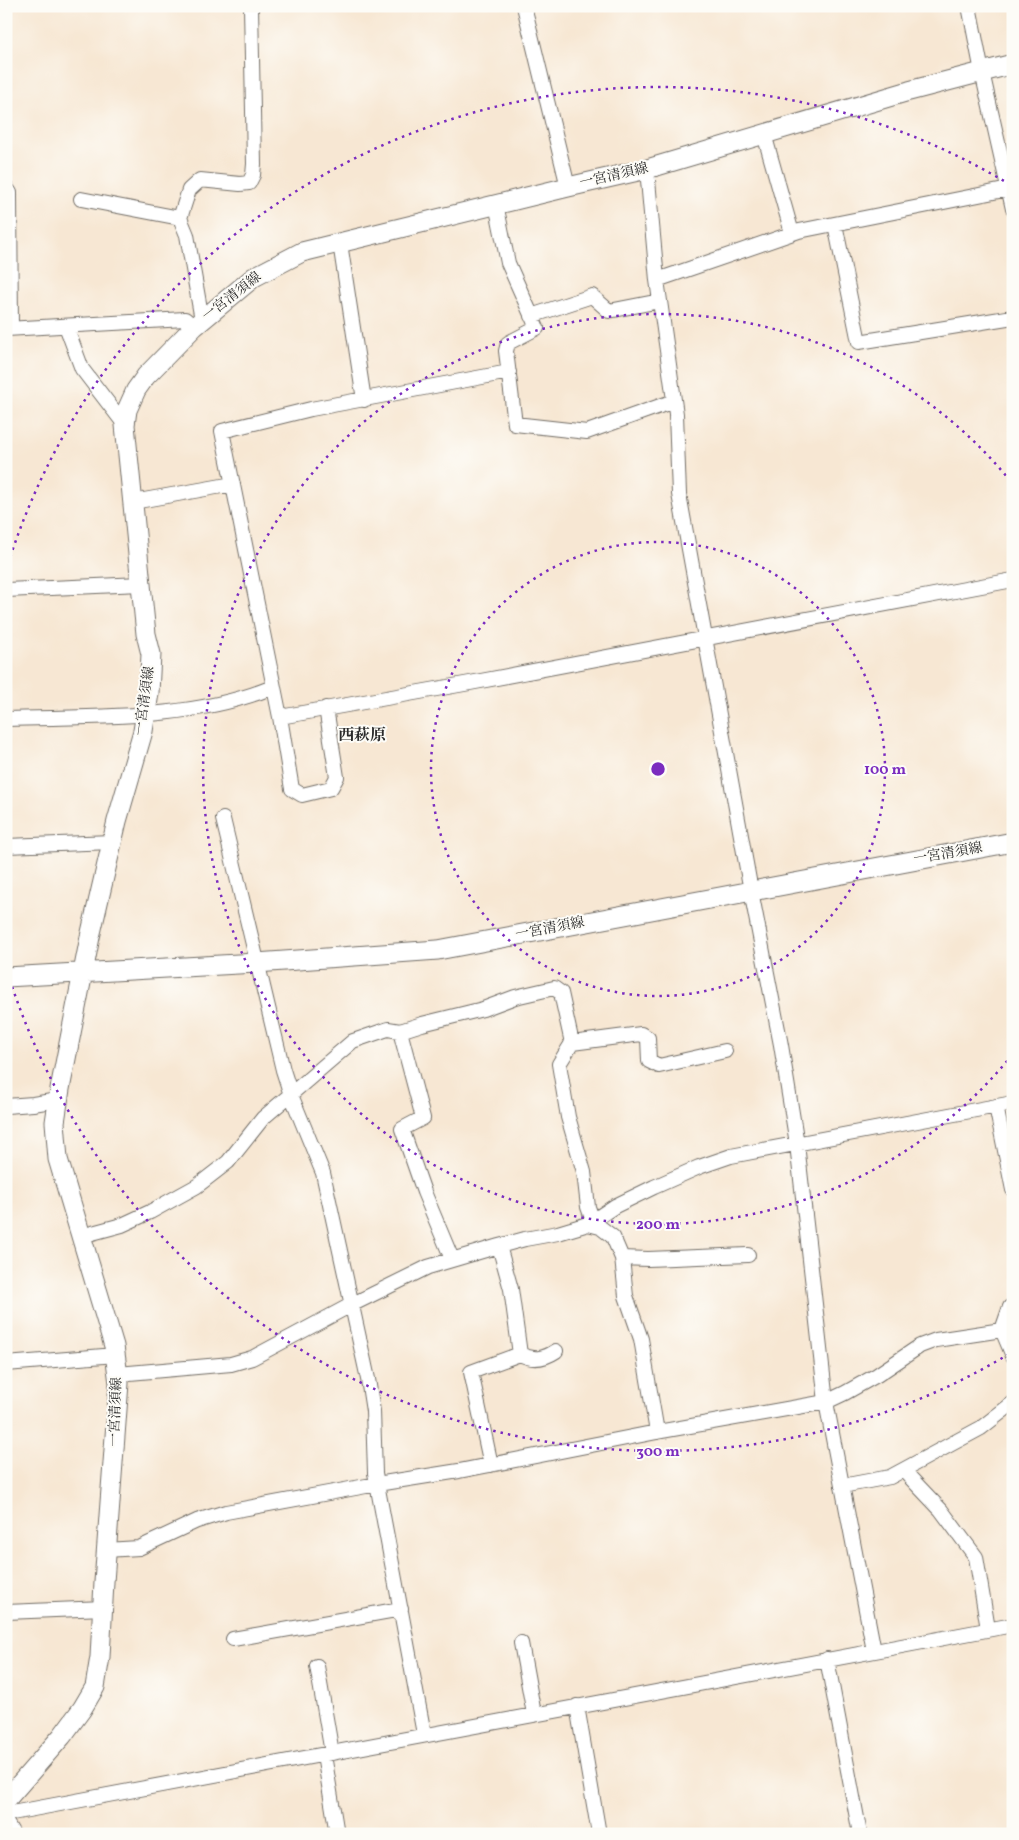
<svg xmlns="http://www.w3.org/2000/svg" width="1019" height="1840" font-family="Vollkorn,'Noto Serif JP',serif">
<rect width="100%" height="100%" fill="#fdfcf7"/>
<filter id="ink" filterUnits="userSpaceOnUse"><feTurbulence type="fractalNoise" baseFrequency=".02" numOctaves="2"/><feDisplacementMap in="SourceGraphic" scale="10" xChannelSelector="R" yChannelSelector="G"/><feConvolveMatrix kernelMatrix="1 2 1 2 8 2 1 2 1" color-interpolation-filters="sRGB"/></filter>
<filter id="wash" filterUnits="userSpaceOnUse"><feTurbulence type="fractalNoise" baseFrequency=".0096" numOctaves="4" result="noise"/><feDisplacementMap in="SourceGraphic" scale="20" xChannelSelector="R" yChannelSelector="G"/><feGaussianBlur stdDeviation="1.12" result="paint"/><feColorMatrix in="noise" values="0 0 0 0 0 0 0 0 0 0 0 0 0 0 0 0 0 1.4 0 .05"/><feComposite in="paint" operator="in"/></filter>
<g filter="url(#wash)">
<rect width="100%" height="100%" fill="#f7e7d3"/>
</g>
<g filter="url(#ink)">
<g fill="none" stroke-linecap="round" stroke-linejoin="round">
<g stroke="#726d66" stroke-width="16">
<path id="minor" d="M524,6L568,187
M969,6L982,72L1013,209
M764,134L792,233
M647,169L657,280L676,414L679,494L751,891L781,1045L797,1144L826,1402L874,1651
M6,187L10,193L11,329
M81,199L180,218
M496,204L508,263L537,328L508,343L506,351L515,424L587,432L674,401
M835,224L859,342L1013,317
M340,243L364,400
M657,280L799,231L1009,189
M531,316L592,296L609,311L660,301
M202,320L187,235L180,218L189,190L200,180L240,184L249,183L253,175L254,164L251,6
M66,326L82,369L125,425
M6,329L185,319L194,327
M133,502L233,484
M6,590L141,584
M326,708L337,777L331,788L302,795L292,789L280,717L222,431L311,409L509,372
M280,717L470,683L1013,580
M6,719C95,716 190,721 273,687
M223,819L283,1070L291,1095L323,1173L368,1379L373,1411L375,1473L424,1734
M6,846L112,842
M400,1031L423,1118L402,1129L424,1192L452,1259
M6,1106L33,1104L58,1100
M996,1106L1013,1190
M593,1221L588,1207L584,1172L568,1117L559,1064L572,1043L641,1034L648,1038L649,1061L659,1066L725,1051
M588,1224L600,1227L613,1237L622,1258L626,1296L641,1339L657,1432
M81,1236L122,1225L150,1212L197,1186L228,1162L263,1118L353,1041L388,1029L400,1031L422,1024L483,1009L515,997L554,988L561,993L572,1043
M499,1246L511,1289L520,1354C533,1361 544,1359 556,1351
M622,1258L648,1259L748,1255
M1013,1305L1010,1307L1002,1330L1013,1356
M6,1364L116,1355
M118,1374L231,1364L252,1358L351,1305L428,1267L499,1246L525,1239L558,1233L588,1224L615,1206L654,1187L699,1167L731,1156L1013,1103
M491,1465L471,1372L520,1354
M903,1470L941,1510L976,1557L988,1629
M842,1486L890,1477L981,1428L1013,1403
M106,1550L139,1548L197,1521L226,1512L377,1484L459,1471L657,1432L826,1402L845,1393L877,1375L920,1346L936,1340L1002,1330
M6,1612L104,1608
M233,1639L401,1609
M521,1643L534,1714
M827,1659L860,1834
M317,1666L332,1753
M577,1706L599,1834
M324,1755L337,1834
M6,1811L12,1813L1013,1625
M6,1822L13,1834"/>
</g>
<g stroke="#726d66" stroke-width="21">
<path id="secondary" d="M6,977L256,963L438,950L1013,842
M6,1800L62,1736L82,1709L95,1687L100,1657L104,1582L119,1383L114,1346L58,1159L55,1122L60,1089L90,937L117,821L143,731L149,693L151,654L146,634L125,425L127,410L136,390L146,376L194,327L254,277L302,252L568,187L647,169L909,91L1013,64"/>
</g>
<use href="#minor" stroke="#fff" stroke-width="14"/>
<use href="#secondary" stroke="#fff" stroke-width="19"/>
</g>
</g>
<g fill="none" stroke="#7b2cbf" stroke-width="2.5" stroke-dasharray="2.5 5">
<circle cx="658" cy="769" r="227"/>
<path d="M1012 1055A455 455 0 1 1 1012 483"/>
<path d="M1009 1354A682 682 0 0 1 8 974M8 564A682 682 0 0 1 1009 184"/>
</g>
<g text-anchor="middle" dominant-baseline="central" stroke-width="4" stroke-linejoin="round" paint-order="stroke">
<g font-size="14" fill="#2b2b2b" stroke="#fdfcf7">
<text transform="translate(614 176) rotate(-13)">一宮清須線</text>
<text transform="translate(232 297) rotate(-38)">一宮清須線</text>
<text transform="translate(145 701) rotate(-82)">一宮清須線</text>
<text transform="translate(948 854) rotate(-10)">一宮清須線</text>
<text transform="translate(550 929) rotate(-11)">一宮清須線</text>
<text transform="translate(116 1412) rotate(-88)">一宮清須線</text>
</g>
<g font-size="16" font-weight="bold" fill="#2b2b2b" stroke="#fdfcf7">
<text x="362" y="736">西萩原</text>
</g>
</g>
<circle cx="658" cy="769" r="8" fill="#7b2cbf" stroke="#fdfcf7" stroke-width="2.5"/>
<g font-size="15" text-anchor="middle" font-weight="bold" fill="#7b2cbf" stroke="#fdfcf7" stroke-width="4" stroke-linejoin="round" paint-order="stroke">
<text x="885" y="774">100 m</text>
<text x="658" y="1229">200 m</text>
<text x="658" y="1456">300 m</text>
</g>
<rect width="1019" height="1840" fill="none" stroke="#fdfcf7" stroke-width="25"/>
</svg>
